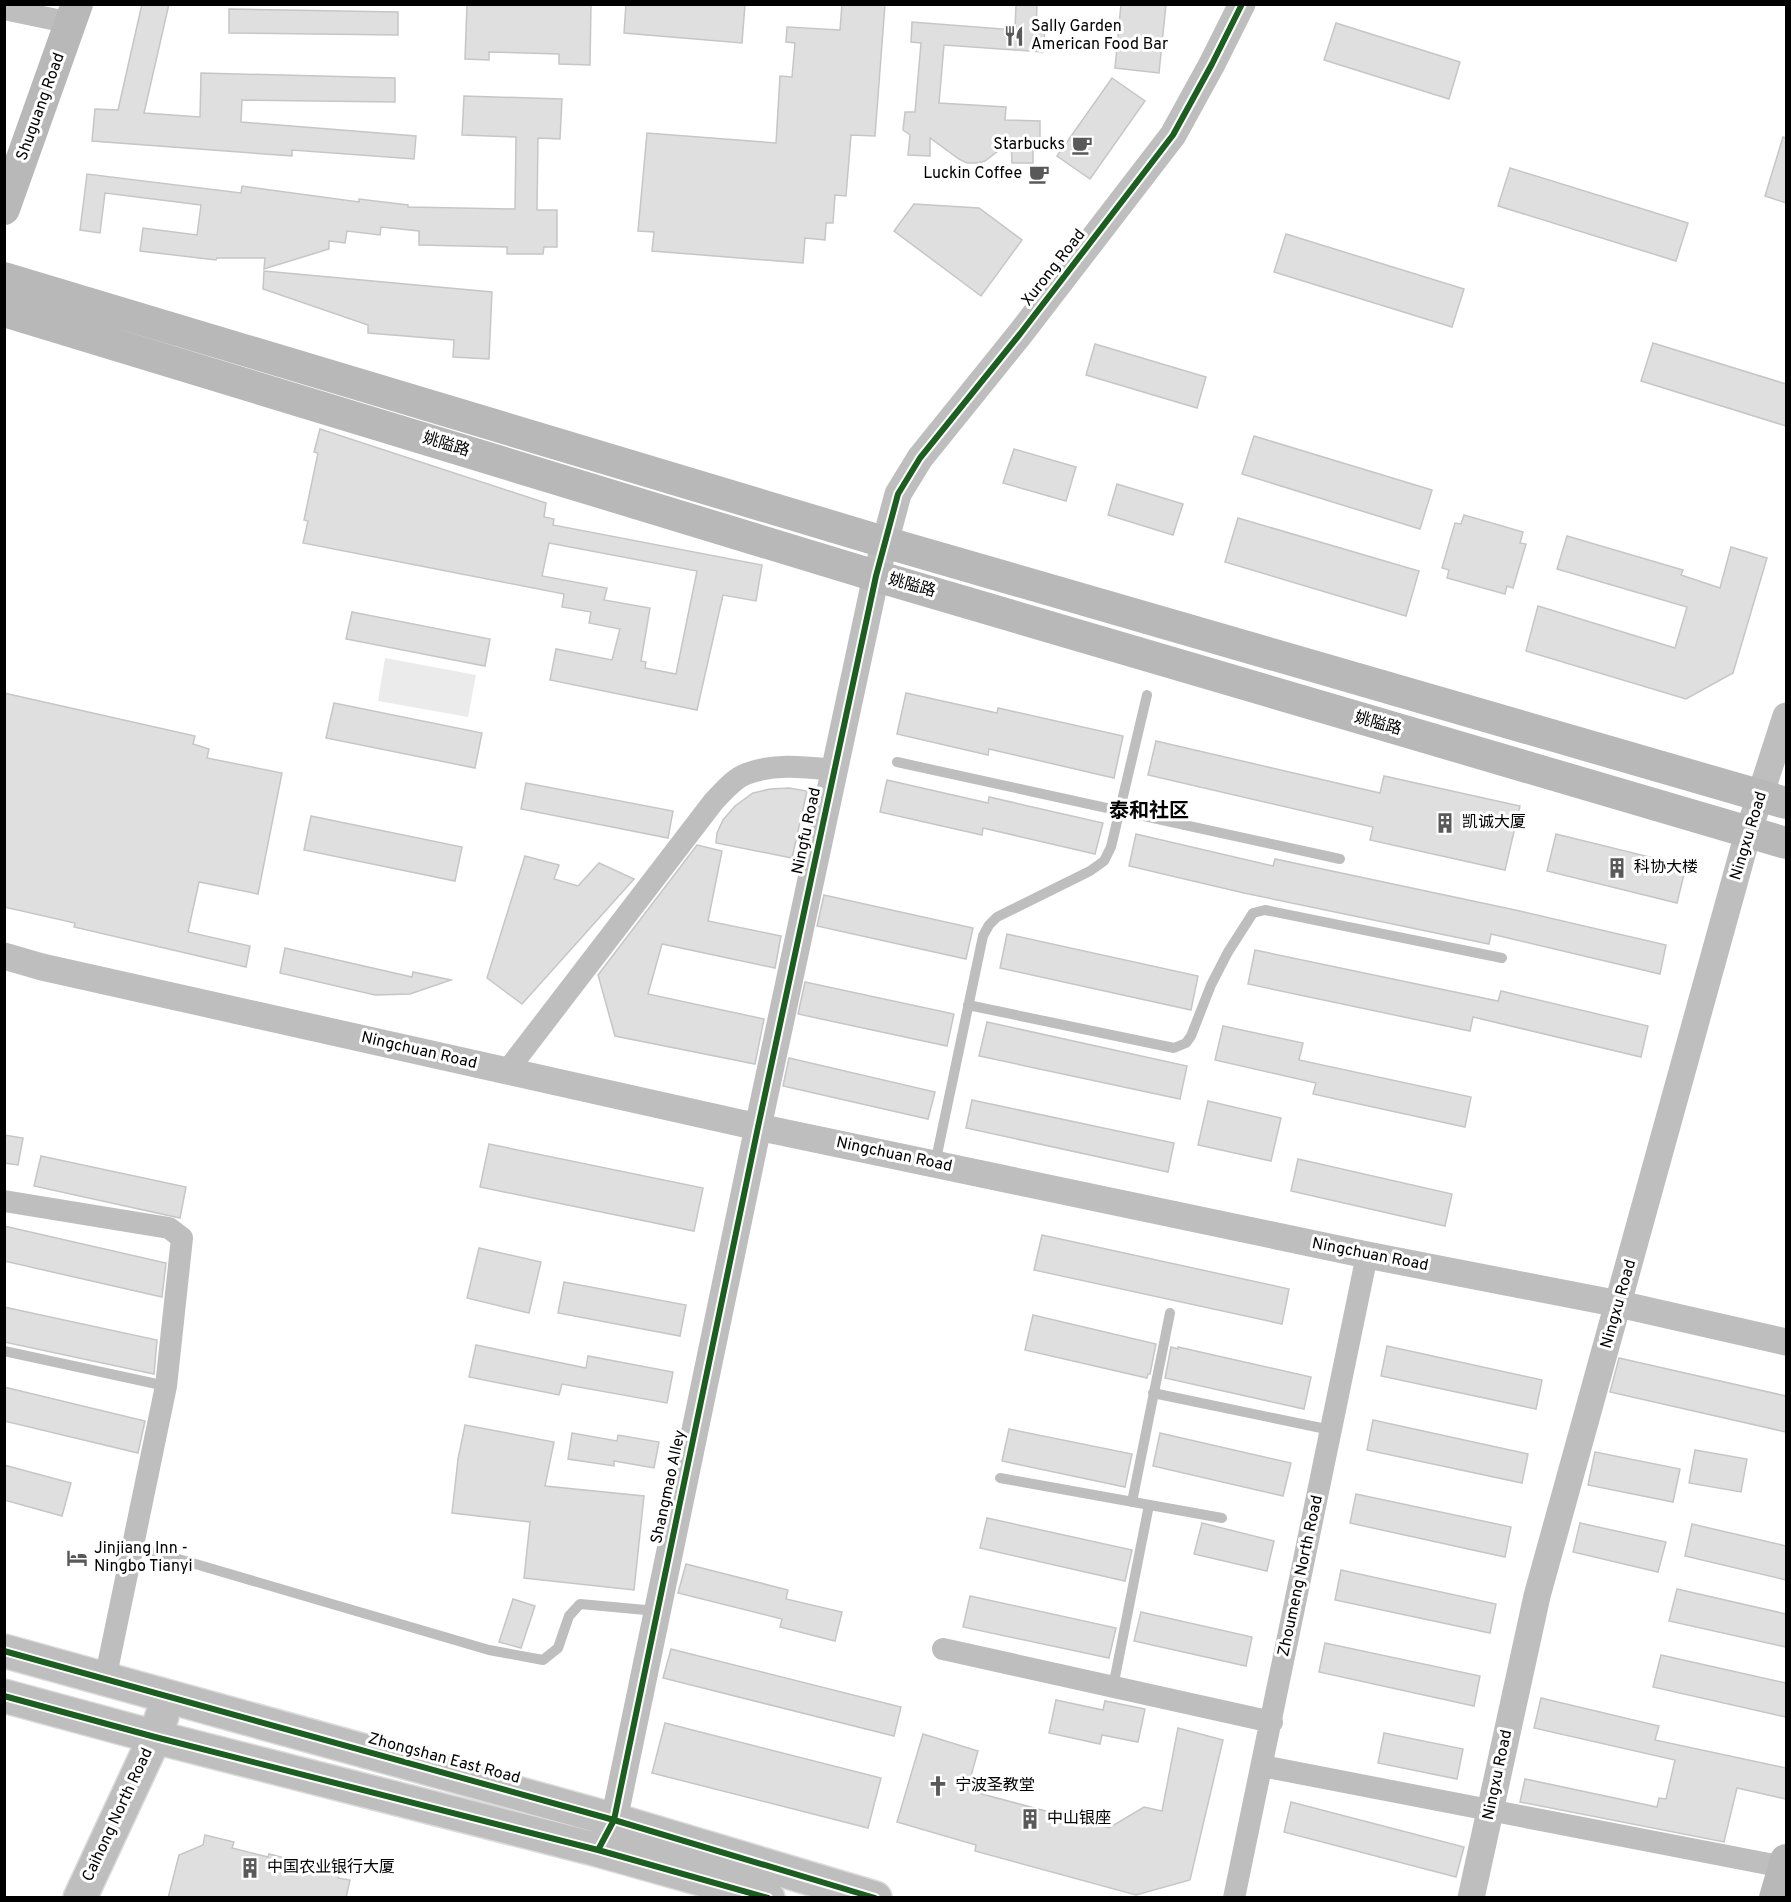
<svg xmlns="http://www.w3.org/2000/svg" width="1791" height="1902" font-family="Overpass,'Noto Sans SC',sans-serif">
<rect width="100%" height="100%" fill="#fff"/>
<path fill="#ebebeb" d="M385,658L476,675L468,717L378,701Z"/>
<path fill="#dfdfdf" stroke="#c6c6c6" stroke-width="1.5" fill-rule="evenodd" d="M142,4H169L144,113L200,117L201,73L395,78V102L242,100L241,122L416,136L414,159L292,150V156L92,141L95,109L118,110Z
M467,4H591L590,65L559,64V54L489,52V60L465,59Z
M626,4H745L742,43L624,33Z
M842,4H885L875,136L851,135L846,196L835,195L833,223H826L825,240L805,238L803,263L652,251L654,232L638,231L647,133L776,143L780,76L792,77L795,43L786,42L787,27L840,30Z
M1016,4H1037L1036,28L1045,29L1043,52L944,45L939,103L1006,107L1005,120L1040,121V145L1033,140V163H1012L1011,141L985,161L978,163H967L959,159L930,138V156L908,155L910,135L903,130L905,112H915L921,43L911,42L912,22L1015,30Z
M1121,4H1166L1159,73L1115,68Z
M229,9L398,12V35L229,33Z
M1336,23L1460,62L1449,99L1324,60Z
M1112,78L1145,101L1090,179L1057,156Z
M464,96L562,99L560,139L538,138L537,210H557V247H544L543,254H507V247L419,245V231L381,227L380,235L347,231L345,243L329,241V249L264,269L265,258H217L216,260L140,251L143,228L197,235L201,205L105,193L100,233L80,230L87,174L241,193L242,186L359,202V199L408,205V207L515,209L516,137L462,135Z
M1783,137L1786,138V203L1765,196Z
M1510,168L1688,223L1676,261L1498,206Z
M914,204L979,208L1022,240L981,296L894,231Z
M1286,234L1464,289L1452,327L1274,272Z
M264,271L492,292L489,359L453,357L454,340L368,333V325L263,289Z
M1653,343L1786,384V426L1641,381Z
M1095,344L1206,377L1197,408L1086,375Z
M320,429L546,503L544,517L554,519L553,525L762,565L756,601L723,595L697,710L550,680L556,649L612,660L620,629L589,623L591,612L562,607L564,594L303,543L308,521L304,520L318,453L314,452ZM549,543L697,571L676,674L645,668L646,662L641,661L650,608L604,600L607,588L542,576Z
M1254,436L1432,490L1420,529L1242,474Z
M1014,449L1076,467L1066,501L1003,483Z
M1117,484L1183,504L1173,535L1108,515Z
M1464,515L1523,532L1520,543L1526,544L1513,588L1507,586L1505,594L1447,578L1449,570L1442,568L1455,523L1461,524Z
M1238,518L1419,571L1406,616L1225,562Z
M1567,536L1683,570L1681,575L1720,588L1731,547L1767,558L1733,673L1686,699L1526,651L1538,606L1675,648L1687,607L1557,569Z
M352,612L490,639L485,666L346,639Z
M4,693L195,736L193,744L209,749L207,758L282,773L258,894L199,882L188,932L250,946L246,967L74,927L75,923L4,907Z
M906,693L997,713L998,708L1123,736L1114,778L989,749L988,755L897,734Z
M334,703L482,733L475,768L326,738Z
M1156,741L1380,793L1384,776L1520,806L1505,870L1370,840L1373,827L1148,775Z
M887,780L988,803L989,797L1103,823L1095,854L983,828L982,835L880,812Z
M526,783L673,811L668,838L521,809Z
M789,788L807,791L792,858L716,843L717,833L723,820L735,806L753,793L770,789Z
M311,816L462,847L455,881L304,850Z
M1136,834L1273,866L1275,859L1520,911L1666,945L1660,974L1491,934L1489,944L1244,893L1129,866Z
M1556,834L1686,866L1677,903L1547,871Z
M697,845L722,851L708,921L781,936L775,968L662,944L648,994L764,1019L755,1064L615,1036L598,975Z
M525,856L559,865L554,879L578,886L599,863L634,879L522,1004L487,978Z
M824,895L973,928L966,959L817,926Z
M1007,934L1198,976L1191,1010L1000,968Z
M285,948L412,977L413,972L451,980L410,994L375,995L280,973Z
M1255,950L1498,1001L1501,991L1648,1026L1641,1057L1473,1017L1470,1031L1248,984Z
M805,982L954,1014L947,1046L798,1014Z
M987,1022L1187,1066L1180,1099L979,1056Z
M1223,1026L1303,1043L1299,1060L1471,1097L1465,1127L1313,1094L1316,1083L1215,1060Z
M789,1058L935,1092L928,1119L783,1086Z
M972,1100L1174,1143L1168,1172L966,1128Z
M1208,1101L1281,1118L1271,1161L1198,1145Z
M4,1135L23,1138L18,1165L4,1163Z
M489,1144L703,1188L694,1231L480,1187Z
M41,1156L186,1187L180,1218L34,1186Z
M1298,1159L1452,1194L1445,1226L1291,1191Z
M4,1226L166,1263L162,1297L4,1261Z
M1042,1235L1289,1289L1282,1324L1034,1270Z
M479,1248L541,1262L529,1313L467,1298Z
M564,1282L686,1305L680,1336L558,1313Z
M4,1307L157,1340L154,1374L4,1342Z
M1033,1315L1156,1344L1150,1374H1148L1147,1378L1025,1350Z
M476,1345L586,1368L588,1356L673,1372L667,1403L562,1384L559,1395L469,1377Z
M1387,1346L1542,1380L1536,1409L1381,1376Z
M1171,1347L1178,1349V1347L1311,1377L1304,1409L1165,1378Z
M1619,1358L1786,1396V1432L1610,1392Z
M4,1387L145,1421L138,1453L4,1421Z
M1373,1420L1528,1454L1522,1483L1367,1450Z
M465,1425L554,1442L545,1486L644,1496L634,1590L524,1578L530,1522L452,1513L458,1459Z
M1009,1429L1132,1454L1125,1487L1002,1461Z
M572,1433L617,1441L618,1435L659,1442L654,1468L614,1461V1466L568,1459Z
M1160,1433L1291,1463L1283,1496L1153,1466Z
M1695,1450L1747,1459L1741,1492L1689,1483Z
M1595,1452L1680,1469L1673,1502L1588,1485Z
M4,1465L71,1483L62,1516L4,1500Z
M1356,1494L1511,1527L1505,1557L1350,1523Z
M987,1518L1132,1550L1125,1581L980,1548Z
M1202,1523L1274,1541L1267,1571L1194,1554Z
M1580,1523L1666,1542L1658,1572L1573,1552Z
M1692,1524L1786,1546V1580L1685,1556Z
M686,1564L788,1590L786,1599L842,1612L835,1641L780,1627L782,1619L678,1593Z
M1341,1570L1496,1604L1490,1633L1335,1600Z
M1677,1589L1786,1614V1647L1669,1621Z
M970,1596L1116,1628L1109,1658L963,1627Z
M513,1599L535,1606L521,1648L499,1642Z
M1141,1612L1252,1637L1246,1666L1134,1641Z
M1325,1643L1480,1676L1474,1706L1319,1672Z
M671,1649L901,1707L894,1736L663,1678Z
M1661,1655L1786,1683V1717L1653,1687Z
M1541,1698L1659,1726L1655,1740L1786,1768V1799L1737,1788L1724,1842L1520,1802L1525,1779L1657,1807L1659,1798L1666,1799L1675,1760L1534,1728Z
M1056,1700L1103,1710L1105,1701L1145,1709L1138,1742L1102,1735L1100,1744L1049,1733Z
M665,1723L881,1778L868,1828L652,1773Z
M1178,1728L1223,1740L1190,1880L1136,1895L975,1851L976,1845L897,1822L923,1734L978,1751L967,1790L1109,1828L1144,1807L1162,1811Z
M1384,1733L1463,1749L1457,1779L1378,1763Z
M1291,1802L1464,1847L1456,1877L1284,1832Z
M205,1835L234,1842L232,1848L268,1857L269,1854L339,1872L338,1878L350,1880L346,1898H168L179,1855L203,1845Z"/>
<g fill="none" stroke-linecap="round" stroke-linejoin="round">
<g stroke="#dbdbdb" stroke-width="36">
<path id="primary" d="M4,1651L614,1820L875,1898
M4,1696L155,1737L598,1850L768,1898
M80,1898L155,1737L162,1716"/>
</g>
<path stroke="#bebebe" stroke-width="10" d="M897,762L1340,859
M968,1005L1174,1048L1186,1043L1191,1036L1211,985L1228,952L1253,913L1265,910L1502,958
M935,1164L983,936L989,925L997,917L1090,871L1104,861L1111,847L1147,695
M4,1351L166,1386
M1153,1393L1331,1430
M1000,1478L1222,1518
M1132,1502L1170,1313
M134,1546L489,1650L543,1660L558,1648L569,1616L580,1604L657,1611
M1113,1687L1149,1505"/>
<path stroke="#bebebe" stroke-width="22" d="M4,9L71,23
M507,1071L714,801C723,792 733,779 746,774C774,763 805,767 834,770
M4,1201L169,1228L182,1238L166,1386L105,1680
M943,1649L1272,1722
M1262,1766L1784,1867
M1234,1898L1367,1255"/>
<path stroke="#bebebe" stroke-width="27" d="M4,956L42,967L758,1127L1367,1255L1619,1304L1786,1342
M605,1837L614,1820L758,1127L876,576L898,494L920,458L1020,334L1173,135L1212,64L1242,4
M1471,1898L1537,1596L1748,833L1786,716"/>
<path stroke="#b8b8b8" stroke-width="32" d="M4,209L77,4
M4,278L884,542L1786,803
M4,311L876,576L1786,843
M1775,1898L1786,1860"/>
<use href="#primary" stroke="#bebebe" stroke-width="33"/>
<g stroke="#fff" stroke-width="10">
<path id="cycleway" d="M4,1651L614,1820L875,1898
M4,1696L155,1737L598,1850L768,1898
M598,1850L614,1820L758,1127L876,576L898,494L920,458L1020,334L1173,135L1212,64L1242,4"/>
</g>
<use href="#cycleway" stroke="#1b5e20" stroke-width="6"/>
</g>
<defs>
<g id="restaurant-bare" transform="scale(1.62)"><path d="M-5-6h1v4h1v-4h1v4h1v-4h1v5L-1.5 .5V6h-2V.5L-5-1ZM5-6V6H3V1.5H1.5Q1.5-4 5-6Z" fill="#595959" stroke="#fff" stroke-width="2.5" paint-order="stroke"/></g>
<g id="cafe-bare" transform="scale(1.62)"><path d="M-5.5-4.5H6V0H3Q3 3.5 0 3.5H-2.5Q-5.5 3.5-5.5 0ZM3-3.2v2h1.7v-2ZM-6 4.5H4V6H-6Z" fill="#595959" stroke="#fff" stroke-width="2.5" paint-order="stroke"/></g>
<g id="building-bare" transform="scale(1.62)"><path d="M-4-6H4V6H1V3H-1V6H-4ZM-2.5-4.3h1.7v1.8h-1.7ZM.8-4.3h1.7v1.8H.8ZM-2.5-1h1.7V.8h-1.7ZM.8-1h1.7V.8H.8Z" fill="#595959" stroke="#fff" stroke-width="2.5" paint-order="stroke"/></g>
<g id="hotel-bare" transform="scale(1.62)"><path d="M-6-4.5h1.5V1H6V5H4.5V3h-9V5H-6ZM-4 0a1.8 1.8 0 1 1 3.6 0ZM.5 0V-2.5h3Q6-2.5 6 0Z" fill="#595959" stroke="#fff" stroke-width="2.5" paint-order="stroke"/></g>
<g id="church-bare" transform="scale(1.62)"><path d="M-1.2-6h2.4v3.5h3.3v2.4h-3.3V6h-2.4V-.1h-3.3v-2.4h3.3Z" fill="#595959" stroke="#fff" stroke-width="2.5" paint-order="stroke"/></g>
</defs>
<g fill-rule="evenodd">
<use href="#restaurant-bare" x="1014" y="36"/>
<use href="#cafe-bare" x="1082" y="145"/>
<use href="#cafe-bare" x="1039" y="174"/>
<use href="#building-bare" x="1445" y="823"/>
<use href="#building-bare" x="1617" y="868"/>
<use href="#hotel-bare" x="77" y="1558"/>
<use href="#church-bare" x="938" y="1786"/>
<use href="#building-bare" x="1030" y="1819"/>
<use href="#building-bare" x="250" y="1868"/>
</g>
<g text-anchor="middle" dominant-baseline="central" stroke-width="6" stroke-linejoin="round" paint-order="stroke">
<g font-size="16" fill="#000" stroke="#fff" text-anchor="start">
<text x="1031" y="27">Sally Garden<tspan x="1031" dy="18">American Food Bar</tspan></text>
<text x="1065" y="145" text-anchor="end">Starbucks</text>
<text x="1022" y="174" text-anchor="end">Luckin Coffee</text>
<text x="1462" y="823">凯诚大厦</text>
<text x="1634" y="868">科协大楼</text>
<text x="94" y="1549">Jinjiang Inn -<tspan x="94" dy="18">Ningbo Tianyi</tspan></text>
<text x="955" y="1786">宁波圣教堂</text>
<text x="1047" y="1819">中山银座</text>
<text x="267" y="1868">中国农业银行大厦</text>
</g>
<g font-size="16" fill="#000" stroke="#fff">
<text transform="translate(41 107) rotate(-70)">Shuguang Road</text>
<text transform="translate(1054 268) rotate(-52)">Xurong Road</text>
<text transform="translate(446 445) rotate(17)">姚隘路</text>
<text transform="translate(912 586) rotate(16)">姚隘路</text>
<text transform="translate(1378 724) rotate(16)">姚隘路</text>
<text transform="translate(807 831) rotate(-78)">Ningfu Road</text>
<text transform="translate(1749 836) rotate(-73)">Ningxu Road</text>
<text transform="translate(419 1051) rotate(13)">Ningchuan Road</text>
<text transform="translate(894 1155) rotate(12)">Ningchuan Road</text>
<text transform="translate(1370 1255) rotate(11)">Ningchuan Road</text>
<text transform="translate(1619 1304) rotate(-74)">Ningxu Road</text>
<text transform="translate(669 1487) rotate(-78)">Shangmao Alley</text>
<text transform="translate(1301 1576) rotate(-78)">Zhoumeng North Road</text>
<text transform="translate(444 1759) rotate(15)">Zhongshan East Road</text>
<text transform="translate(1498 1775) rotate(-78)">Ningxu Road</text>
<text transform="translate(118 1815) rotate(-65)">Caihong North Road</text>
</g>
<g font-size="20" font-weight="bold" fill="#000" stroke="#fff">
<text x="1149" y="812">泰和社区</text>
</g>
</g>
<rect width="1791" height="1902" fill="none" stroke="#000000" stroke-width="12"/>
</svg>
